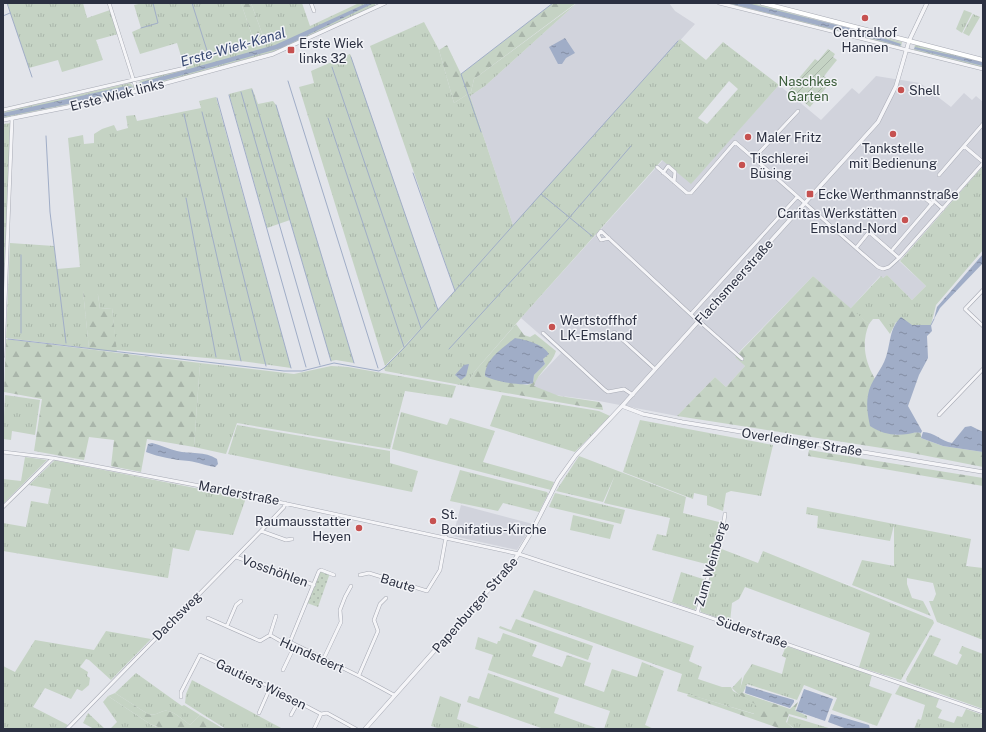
<svg xmlns="http://www.w3.org/2000/svg" width="986" height="732" font-family="'Public Sans',sans-serif">
<defs>
<pattern id="grass-tufts" width="24" height="20" patternUnits="userSpaceOnUse"><rect width="24" height="20" fill="#c5d3c4"/><path d="M3 7l-1-3M5 7V3M7 7l1-3M15 17l-1-3M17 17v-4M19 17l1-3" fill="none" stroke="#a9b5aa"/></pattern>
<pattern id="forest-firs" width="22" height="20" patternUnits="userSpaceOnUse"><rect width="22" height="20" fill="#c5d3c4"/><path d="M5 1l3.5 6h-7zM16 11l3.5 6h-7z" fill="#a9b5aa"/></pattern>
<pattern id="park-dots" width="8" height="8" patternUnits="userSpaceOnUse"><rect width="8" height="8" fill="#c5d3c4"/><path d="M2 2h.1M6 6h.1" fill="none" stroke="#a9b5aa" stroke-width="1.8" stroke-linecap="round"/></pattern>
<pattern id="garden-furrows" width="10" height="10" patternUnits="userSpaceOnUse"><rect width="10" height="10" fill="#c5d3c4"/><path d="M-1 1l2-2M0 10L10 0M9 11l2-2" fill="none" stroke="#a9b5aa"/></pattern>
<pattern id="water-ripples" width="26" height="14" patternUnits="userSpaceOnUse"><rect width="26" height="14" fill="#a0adc7"/><path d="M2 4q2-2 4 0t4 0M15 11q2-2 4 0t4 0" fill="none" stroke="#838da3"/></pattern>
</defs>
<rect width="100%" height="100%" fill="#e2e4ea"/>
<path fill="#d1d3dc" d="M577,3H669L675,11L695,24L513,225L470,96L485,86Z
M876,76L920,83L951,107L964,93L972,100L976,96L983,102V166L899,261L926,286L912,300L887,275L883,278L880,276L850,309L813,276L735,356L745,366L726,387L715,377L677,416L599,401L525,391L561,353L521,318L663,160L691,183L779,85L821,120L852,88L859,94Z
M461,505L533,524L517,550L453,536Z"/>
<path fill="url(#grass-tufts)" fill-rule="evenodd" d="M7,3H83L87,18L110,10L118,34L96,40L103,60L62,72L58,60L29,68Z
M143,3H241L256,47L266,44L251,3H302L310,26L359,3H375V6L276,51L142,88L138,86L140,81L183,69L184,66L177,43L140,54L132,32L141,28L134,5Z
M577,3L485,86L470,96L513,225L680,39L706,60L723,42L779,85L691,184L662,160L521,318L475,371L466,386L385,371L384,368L426,323L385,366L299,87L314,83L311,71L350,54L438,310L455,291L370,46L424,22L439,50L454,103L471,92L474,79ZM729,81L738,89L707,124L698,118Z
M723,3H752L902,42L901,47Z
M964,10L972,13L962,33L956,29Z
M973,14L980,17L969,36L963,33Z
M915,45L983,61V68L914,50Z
M130,83L134,87L132,91L3,118V112Z
M252,88L258,104L273,101L276,105L354,363L336,360L331,361L290,220L267,228L229,94Z
M216,97L291,368L241,361L116,350L112,308L100,309L98,295L83,291L89,348L6,338L10,243L54,246L57,269L80,267L68,138L83,135L84,144L94,143V134L102,129L114,125L117,131L128,128L126,116L135,115L137,121L201,108L199,101Z
M11,123L3,304V124Z
M983,166V250L936,305L931,325H912L896,322L890,334L879,319H873L869,324L850,309L881,276L883,278L887,275L912,300L926,286L900,261Z
M200,363L294,374L331,366L348,367L456,386L452,398L405,391L390,449L237,423L226,454L194,447Z
M5,395L40,400L35,435L12,431L11,440L3,439Z
M502,395L599,411L610,416L575,452L490,426Z
M401,412L447,425L450,418L495,431L483,462L554,482L551,490L392,449Z
M640,420L773,445L761,496L731,491L726,493L723,511L707,505V496L694,493L693,499L623,472Z
M237,425L390,451V463L418,471L412,492L228,454Z
M579,456L686,497L683,513L723,523L710,565L652,550L657,534L666,536L670,518L604,503L615,475L603,502L556,491Z
M25,457L47,460L3,504V479L21,481Z
M55,460L58,461L246,498L233,535L196,530L189,551L173,548L168,578L3,551V523L26,527L31,501L48,504L51,489L29,485Z
M460,470L547,492L548,494L539,512L503,503L498,511L450,501Z
M555,493L625,510L621,524L549,507Z
M807,507L971,539L966,566L983,568V640L937,622L929,601H933L936,594L933,583L907,578V584L912,598L923,601L931,616L852,585L862,560L894,566V525L890,541L817,528L818,516L806,514Z
M573,515L614,525L610,539L570,530Z
M719,548L758,563L763,551L933,620L934,623L901,680L859,667L870,633L745,587L739,599L732,603L730,622L701,612L700,609Z
M681,572L706,580L695,610L672,602Z
M534,590L694,646L689,661L702,667L698,679L722,687H731L733,691L756,704L755,714L677,691L682,674L521,617Z
M516,619L593,646L588,660L499,628L500,626L511,630Z
M106,631L151,639L111,680L89,660L86,659L80,667L88,672L87,676L90,678L89,685L82,691L77,689L71,699L45,688L33,707L68,725L64,729H3V666L15,672L35,640L94,650Z
M503,633L537,645L532,656L562,667L567,655L591,663L584,685L604,692L612,669L637,677L642,662L664,671L645,725L654,729H604L610,711L488,670L493,655L475,649L478,637L497,644L498,641H500Z
M930,635L941,639L933,655L957,665L962,655L959,653L962,646L983,654V709L907,682L906,679Z
M786,646L872,675L869,686L892,694L877,726L832,710L837,698L804,685L797,700L747,684L743,693L739,692L744,676L752,664L782,674L786,658L782,656Z
M136,673L182,706L184,705L200,715L190,725C183,720 172,709 164,711C157,713 155,716 148,714L115,693Z
M488,673L559,698L554,713L599,729H544L467,702L469,696L479,699Z
M192,680L283,729H226L185,703L186,694Z
M900,685L939,699L936,707L942,710L938,718L954,723L957,716L962,717L966,709L983,715V729H914L918,719L921,720L925,705L895,694Z
M108,696L150,724L159,728L110,729L117,722L103,702Z
M440,696L461,704L457,719L482,729H440L431,726Z
M88,713L105,729H94L83,723Z
M789,716L832,729H795L787,723Z"/>
<path fill="url(#forest-firs)" fill-rule="evenodd" d="M241,3H251L266,44L256,47Z
M553,3H576L474,79L471,92L454,103L439,50L447,45L461,74Z
M813,276L869,324C861,343 865,362 875,379L872,384L895,435L917,432L921,433V438L943,446L983,452V467L907,452L677,416L715,377L726,387L745,366L735,357Z
M93,290L98,295L100,309L112,308L117,352L89,349L83,291Z
M516,324L524,335L530,337L535,334L556,351C552,365 538,372 534,386L559,396L599,402L602,405L603,410L466,386L475,371ZM549,354L543,359L545,364L534,375L533,383L527,385L512,382Z
M6,339L200,363L194,447L147,439L141,472L111,466L114,440L89,437L84,460L34,451L42,399L4,392Z
M809,450L983,478V486L808,456Z
M742,677L740,692L790,709L798,702L795,710L807,716V719L789,714L786,722L794,729H781L687,696L688,694L754,714L755,704L738,694L732,688Z
M115,693L148,714C155,716 157,713 164,711C172,709 183,720 190,725L200,715L224,729H153L158,727L150,724L108,696Z"/>
<path fill="url(#park-dots)" d="M320,570L330,573L318,607L307,603Z"/>
<path fill="url(#garden-furrows)" d="M828,49L835,54L833,57L837,60L824,76L831,82L810,107L789,90L815,59L818,61Z"/>
<path fill="url(#water-ripples)" d="M367,3H374L281,48L154,83L139,85L142,82L275,45Z
M728,3H747L865,32L901,44L900,46L878,40Z
M565,38L575,53L566,58L562,64H558L549,47Z
M915,47L983,62V66L914,49Z
M126,86L133,87L128,90L98,98L3,117V113Z
M983,254V263L940,308L934,319L937,307Z
M901,317L912,325H931L932,331L927,336L928,358L919,375L908,406L922,431L921,433C916,432 913,433 908,434C893,436 883,434 870,426C868,416 866,406 868,395C870,381 882,370 886,357C891,342 889,329 901,317Z
M515,338C526,340 543,344 549,354L543,359L545,364L534,375L533,383C524,387 493,381 485,376C485,359 503,348 515,338Z
M469,364L466,376L461,380L455,375L464,365Z
M971,426L983,432V452L943,446L921,438L923,432C934,432 941,441 952,443L965,427Z
M152,443C160,445 169,449 177,451C190,454 205,451 217,459L218,464L215,467C207,466 197,462 189,461C175,460 159,457 146,452L148,444Z
M746,686L794,700V702L790,708L745,693Z
M804,689L833,699L825,721L796,711Z
M831,714L869,725L870,729H847L828,722Z"/>
<g fill="none" stroke-linecap="round" stroke-linejoin="round">
<path stroke="#a0adc7" stroke-width="1" d="M7,3L32,77
M192,3L210,60
M3,16L10,13
M141,28L158,23L153,3
M351,57L438,310
M332,67L421,328
M288,81L378,368
M252,90L331,361
M241,92L320,365
M229,95L306,367
M217,98L291,368
M276,105L354,363
M202,112L266,366
M184,114L241,361
M328,118L404,347
M481,132L461,74L553,3
M46,136L50,212L66,343
M413,173L455,291
M186,198L216,357
M592,236L541,194L678,41
M931,325L934,319
M21,333V255
M8,339L284,371H302L334,363L379,371L384,368L404,348L541,194
M449,349L569,218L631,146"/>
<g stroke="#a7aab4" stroke-width="4">
<path id="minor" d="M109,3L137,91
M311,3L314,11
M719,3L983,69
M3,110L185,68
M983,124L964,146L983,162
M754,158L798,111
M657,167L687,193H691L735,142C783,183 830,226 878,267L883,269L889,267L899,258L869,232L856,248
M663,173L668,166L675,172L674,182
M939,175L964,146
M932,204L922,196L924,193L934,201
M609,238L601,240L598,235L601,231L699,322
M893,249L934,201L943,209
M899,258L983,163
M983,290L965,309L983,326
M691,314L797,197
M699,321L742,359
M614,332L655,369
M543,333L605,390L608,392L624,389L633,395
M3,356L12,118
M939,415L983,369
M3,452L53,458L237,493L519,554L697,613L983,712
M3,507L53,458
M261,531L286,540L292,539
M236,557L314,585
M360,575L369,573L427,591L440,570L446,537
M697,613L723,528L725,514
M208,618L260,641L270,635L284,643L290,642L361,677L394,695
M227,626L236,605L241,601
M270,635L276,616
M290,642L319,571L321,570L334,575
M324,658L341,622L340,610L345,597L351,586
M283,670L295,645
M359,675L378,631L374,620L380,604L386,598
M181,697V692L200,655L266,685L321,714L327,713L356,729
M259,713L270,688
M291,715L298,702
M67,729L261,531L284,507L285,503
M314,729L321,714"/>
</g>
<g stroke="#a7aab4" stroke-width="4.5">
<path id="tertiary" d="M3,120L103,100L273,54L385,3
M622,406L643,414L682,422L983,472
M365,729L514,561L532,531L558,480L576,455L622,406L878,122L896,86L909,41L927,3"/>
</g>
<g stroke="#a7aab4" stroke-width="5">
<path id="secondary" d="M762,3L983,60"/>
</g>
<use href="#minor" stroke="#f5f5f8" stroke-width="3"/>
<use href="#tertiary" stroke="#f5f5f8" stroke-width="3.5"/>
<use href="#secondary" stroke="#fff" stroke-width="4"/>
</g>
<g fill="#c65150" stroke="#f2f3f7" stroke-width="1.5">
<circle cx="865" cy="18" r="4"/>
<rect x="287" y="46" width="8" height="8" rx="2"/>
<circle cx="901" cy="90" r="4"/>
<circle cx="893" cy="134" r="4"/>
<circle cx="748" cy="137" r="4"/>
<circle cx="742" cy="165" r="4"/>
<rect x="806" y="190" width="8" height="8" rx="2"/>
<circle cx="905" cy="220" r="4"/>
<circle cx="552" cy="327" r="4"/>
<circle cx="433" cy="521" r="4"/>
<circle cx="359" cy="528" r="4"/>
</g>
<g text-anchor="middle" dominant-baseline="central" stroke-width="3" stroke-linejoin="round" paint-order="stroke">
<g font-size="13" fill="#2b3041" stroke="#f2f3f7" text-anchor="start">
<text x="865" y="32" text-anchor="middle">Centralhof<tspan x="865" dy="15">Hannen</tspan></text>
<text x="299" y="43">Erste Wiek<tspan x="299" dy="15">links 32</tspan></text>
<text x="909" y="90">Shell</text>
<text x="756" y="137">Maler Fritz</text>
<text x="893" y="148" text-anchor="middle">Tankstelle<tspan x="893" dy="15">mit Bedienung</tspan></text>
<text x="750" y="158">Tischlerei<tspan x="750" dy="15">Büsing</tspan></text>
<text x="818" y="194">Ecke Werthmannstraße</text>
<text x="897" y="213" text-anchor="end">Caritas Werkstätten<tspan x="897" dy="15">Emsland-Nord</tspan></text>
<text x="560" y="320">Wertstoffhof<tspan x="560" dy="15">LK-Emsland</tspan></text>
<text x="441" y="514">St.<tspan x="441" dy="15">Bonifatius-Kirche</tspan></text>
<text x="351" y="521" text-anchor="end">Raumausstatter<tspan x="351" dy="15">Heyen</tspan></text>
</g>
<g font-size="13" fill="#3a5c39" stroke="#f2f3f7">
<text x="808" y="81">Naschkes<tspan x="808" dy="15">Garten</tspan></text>
</g>
<g font-size="13" fill="#2b3041" stroke="#f2f3f7">
<text transform="translate(117 95) rotate(-14)">Erste Wiek links</text>
<text transform="translate(734 282) rotate(-48)">Flachsmeerstraße</text>
<text transform="translate(802 442) rotate(9)">Overledinger Straße</text>
<text transform="translate(239 493) rotate(11)">Marderstraße</text>
<text transform="translate(711 564) rotate(-74)">Zum Weinberg</text>
<text transform="translate(275 571) rotate(20)">Vosshöhlen</text>
<text transform="translate(398 583) rotate(17)">Baute</text>
<text transform="translate(475 605) rotate(-49)">Papenburger Straße</text>
<text transform="translate(177 616) rotate(-45)">Dachsweg</text>
<text transform="translate(752 632) rotate(19)">Süderstraße</text>
<text transform="translate(312 655) rotate(24)">Hundsteert</text>
<text transform="translate(261 684) rotate(26)">Gautiers Wiesen</text>
</g>
<g font-size="14" font-style="italic" fill="#384972" stroke="#f2f3f7">
<text transform="translate(233 47) rotate(-16)">Erste-Wiek-Kanal</text>
</g>
</g>
<rect width="986" height="732" fill="none" stroke="#2b3041" stroke-width="8"/>
</svg>
